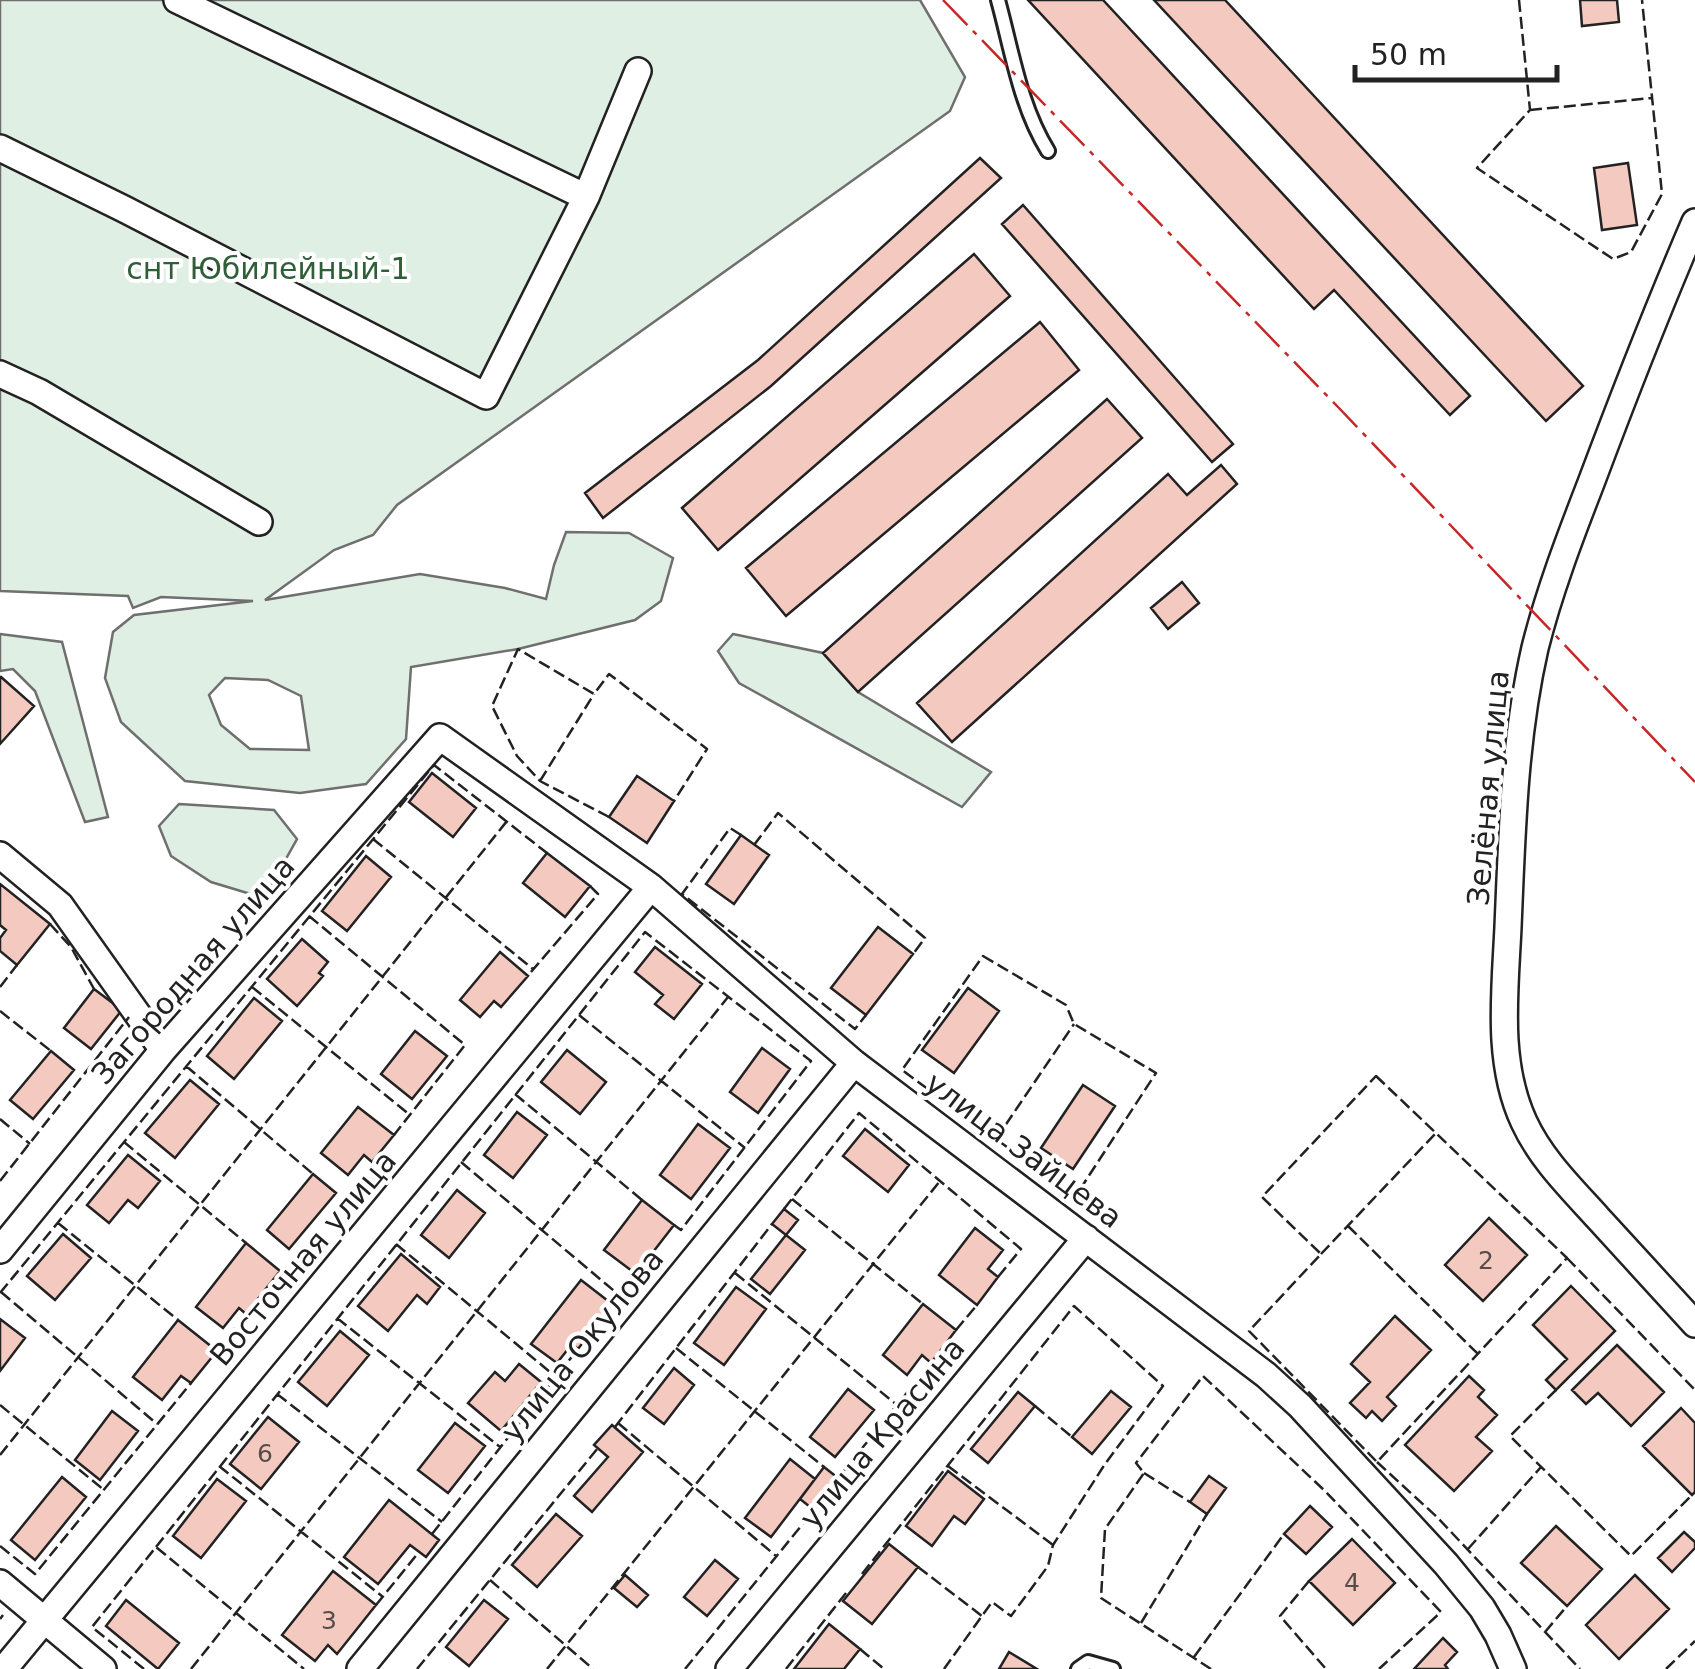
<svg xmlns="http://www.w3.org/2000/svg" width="1695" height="1669" font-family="'DejaVu Sans',sans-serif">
<rect width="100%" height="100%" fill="#fff"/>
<path fill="#e0efe3" stroke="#6f6f6f" stroke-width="2.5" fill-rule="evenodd" d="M0,0H920L965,77L950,111L397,505L373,535L334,550L265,600L420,574L505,588L546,599L554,565L566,532L629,533L673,558L661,601L635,620L518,649L411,667L406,739L366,784L300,793L185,781L121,722L105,678L113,632L134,615L253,601L161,597L133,608L128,596L0,591ZM225,678L268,680L301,696L309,750L250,749L221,725L209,695Z
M0,634L62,642L108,817L85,822L35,691L13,669L0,671Z
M733,634L823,653L858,692L991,772L962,807L739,683L718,651Z
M179,804L274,810L297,839L264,898L211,882L171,856L159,826Z"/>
<path fill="#f3c9c0" stroke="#222" stroke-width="2.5" d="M1028,0H1103L1470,396L1450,415L1334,290L1314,309Z
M1154,0H1225L1583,386L1546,421Z
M1580,0H1617L1619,22L1582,26Z
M980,158L1001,178L771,386L603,518L585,493L758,360Z
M1628,163L1637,225L1602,230L1594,168Z
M1023,205L1233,444L1212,462L1002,224Z
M974,254L1010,296L718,550L682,508Z
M1040,322L1079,370L786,616L746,568Z
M1107,399L1142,438L858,692L823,653Z
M1221,465L1237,484L952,742L917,703L1168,474L1187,495Z
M1182,582L1199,603L1168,629L1151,608Z
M1,677L34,706L0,744V678Z
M432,773L476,808L453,837L409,802Z
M637,776L674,801L647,843L609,817Z
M741,835L769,855L734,904L706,884Z
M547,853L590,886L565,917L523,883Z
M366,856L391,877L347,931L322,911Z
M0,884L50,924L17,965L0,951V938L6,930L0,925Z
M878,927L913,954L866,1015L831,988Z
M302,939L328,962L319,973L323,976L297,1006L267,979Z
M655,947L702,984L674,1019L655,1004L663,995L635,972Z
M500,952L528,976L501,1007L494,1001L480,1017L460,1000Z
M968,988L999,1011L954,1073L922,1050Z
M94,989L122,1010L91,1049L64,1028Z
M254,998L282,1021L234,1079L207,1056Z
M415,1031L447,1056L412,1099L381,1074Z
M762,1048L790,1069L758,1113L730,1092Z
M567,1050L606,1082L580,1114L541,1082Z
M51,1051L74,1070L33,1119L10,1100Z
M190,1080L219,1104L175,1158L145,1133Z
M1083,1085L1115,1106L1073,1169L1041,1148Z
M358,1107L394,1135L372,1162L364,1155L348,1175L321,1153Z
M517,1112L547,1135L513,1178L484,1155Z
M698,1124L730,1148L691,1199L660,1175Z
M865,1129L909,1165L888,1192L843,1156Z
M128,1155L160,1181L138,1208L128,1200L109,1223L87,1205Z
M313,1174L336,1193L289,1249L267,1230Z
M457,1190L485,1213L449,1258L421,1235Z
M642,1200L674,1225L636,1274L604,1250Z
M784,1209L798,1220L786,1235L772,1224Z
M1489,1218L1527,1255L1483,1301L1445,1265Z
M975,1228L1003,1250L988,1269L998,1277L977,1305L939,1275Z
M63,1234L91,1258L55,1300L27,1276Z
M786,1235L805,1250L770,1294L751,1279Z
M246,1243L280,1271L246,1314L239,1308L223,1328L196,1307Z
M401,1254L440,1287L427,1304L417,1295L388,1331L358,1306Z
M581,1280L612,1304L578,1349L572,1344L557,1363L531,1344Z
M1571,1286L1615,1331L1556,1390L1546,1380L1567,1359L1533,1325Z
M736,1287L766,1309L724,1365L694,1343Z
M923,1304L956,1330L931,1363L922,1355L907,1375L883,1355Z
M1395,1316L1431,1350L1387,1397L1396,1406L1382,1421L1372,1411L1366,1418L1350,1403L1370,1382L1351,1364Z
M0,1319L25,1338L0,1371Z
M178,1320L217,1351L191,1383L181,1376L162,1400L133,1377Z
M340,1331L369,1355L327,1406L298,1382Z
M1617,1345L1664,1392L1631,1426L1598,1393L1586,1404L1572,1390Z
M519,1364L541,1382L501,1431L468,1403L495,1372L505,1381Z
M674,1368L694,1385L664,1424L643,1408Z
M1469,1376L1484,1390L1478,1397L1497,1415L1476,1437L1492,1451L1454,1491L1405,1445Z
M848,1389L874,1410L835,1457L810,1437Z
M1111,1391L1131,1407L1092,1454L1072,1437Z
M1018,1392L1035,1406L988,1463L971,1449Z
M1681,1408L1695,1423V1492L1692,1495L1643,1446Z
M112,1411L138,1431L100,1480L75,1460Z
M268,1417L299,1442L261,1489L230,1464Z
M455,1423L485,1446L448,1493L418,1470Z
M612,1425L643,1452L592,1512L574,1496L608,1457L594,1445Z
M790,1459L815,1479L771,1537L745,1518Z
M824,1467L838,1478L814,1510L800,1499Z
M948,1471L984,1499L965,1524L954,1516L932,1546L906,1526Z
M1209,1476L1226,1488L1207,1514L1190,1502Z
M62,1477L86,1497L35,1560L11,1540Z
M217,1479L246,1501L201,1558L173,1536Z
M389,1500L439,1540L426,1557L410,1545L378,1584L344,1557Z
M1310,1506L1332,1527L1306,1554L1284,1534Z
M556,1514L582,1536L537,1587L512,1565Z
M1556,1526L1602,1569L1567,1606L1521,1563Z
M1684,1532L1695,1542V1548L1672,1572L1658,1558Z
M1352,1539L1395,1583L1353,1625L1309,1581Z
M889,1544L918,1567L872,1624L843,1601Z
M715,1560L738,1579L707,1616L684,1597Z
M333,1571L376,1605L337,1654L328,1645L315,1661L282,1635Z
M625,1575L648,1595L637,1607L614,1588Z
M1635,1575L1669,1609L1619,1659L1586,1625Z
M126,1600L179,1643L158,1669L106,1626Z
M484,1600L508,1619L469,1666L446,1647Z
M829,1624L860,1649L844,1669H794Z
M1443,1638L1457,1652L1445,1665L1448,1669H1414Z
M1009,1652L1037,1669H999Z"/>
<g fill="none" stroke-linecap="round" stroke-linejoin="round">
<g stroke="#222" stroke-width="18">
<path id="service" d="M998,0C1012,51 1020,106 1048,151
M1078,1669L1088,1662L1113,1669"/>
</g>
<g stroke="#222" stroke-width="30">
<path id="minor" d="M0,148L124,209L486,396L586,197L177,0
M586,197L638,71
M1695,222C1658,308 1624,395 1591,483C1570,537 1549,592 1535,648C1514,740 1512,834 1508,927C1505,992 1496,1062 1524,1122C1541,1159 1571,1188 1598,1218C1630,1253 1663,1289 1695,1324
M0,374L39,392L259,522
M0,855L60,905L163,1050
M0,1250L163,1050L440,737L651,887L854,1063L1266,1375L1300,1406L1446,1564L1482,1608L1498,1635L1513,1669
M0,1583L103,1669
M4,1669L651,887
M360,1669L854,1063
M729,1669L1086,1238"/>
</g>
<use href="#service" stroke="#fff" stroke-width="12"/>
<use href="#minor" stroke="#fff" stroke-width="25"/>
<path stroke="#222" stroke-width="2.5" stroke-dasharray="12 5" stroke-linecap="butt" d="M1519,0L1530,110L1477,168L1613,259L1631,252L1662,194L1642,0
M1530,110L1652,98
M540,781L594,694
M609,817L540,781L517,756L492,706L518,649L594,694L609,674L707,749L674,801
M741,835L730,828L682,894L855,1029L866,1015
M373,839L533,969
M754,845L778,813L925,938L913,954
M309,916L465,1045L394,1135
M50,924L71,947L94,989
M983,956L1066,1005L1074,1024L1156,1073L1075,1197L902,1070Z
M531,972L598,894L590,886
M0,987L17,965
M252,987L410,1115
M0,1011L51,1051
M579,1015L745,1148
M186,1066L313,1174
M1376,1076L1567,1258L1377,1462L1249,1331L1321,1254L1262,1197Z
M515,1094L642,1200
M0,1119L30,1144
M996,1139L1074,1024
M124,1142L246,1243
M461,1162L619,1295
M0,1181L129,1017
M792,1199L923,1304
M784,1209L859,1113L1021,1249L998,1277
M58,1223L178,1320
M1348,1226L1478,1354
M396,1244L556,1377
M1321,1254L1436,1133
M1567,1258L1695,1390
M735,1273L897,1405
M1,1292L157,1424
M0,1293L434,765L547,853
M612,1304L636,1274
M337,1318L500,1447
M956,1330L977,1305
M676,1348L824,1467
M217,1351L246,1314
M1556,1390L1510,1436L1631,1556L1692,1495
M277,1394L442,1522
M0,1405L104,1490
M1035,1406L1072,1437
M618,1423L776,1556
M615,1427L772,1224
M0,1455L507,821
M1377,1462L1437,1517L1580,1669
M219,1466L383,1597
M948,1466L1053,1545
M1144,1473L1190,1502
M838,1478L931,1363
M432,1534L578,1349
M0,1546L35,1574L191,1383
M156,1547L645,932L811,1061L681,1230L674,1225
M1468,1549L1541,1467
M918,1567L982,1616
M862,1574L1074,1306L1163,1386L1105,1464L1053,1545L1048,1566L1011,1616L992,1602L944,1669
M490,1580L593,1669
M1309,1581L1280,1616L1326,1669
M376,1605L419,1552
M0,1619L3,1615
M1141,1623L1207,1514
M1545,1632L1567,1606
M860,1649L884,1669
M1194,1657L1284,1534
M144,1669L92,1627L156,1547L304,1669
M191,1669L728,997
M417,1669L598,1448
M547,1669L940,1181
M685,1669L814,1510
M786,1669L846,1593
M1211,1669L1101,1598L1105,1529L1144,1473L1136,1463L1203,1376L1325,1491L1441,1612L1379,1669
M1666,1669L1695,1641"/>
<path stroke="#c62828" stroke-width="2.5" stroke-dasharray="35 8 5 8" stroke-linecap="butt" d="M943,0L1338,407L1695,782"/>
</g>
<g text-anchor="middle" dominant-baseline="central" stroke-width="8" stroke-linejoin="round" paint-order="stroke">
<g font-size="25" fill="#564c4a">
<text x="1486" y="1260">2</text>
<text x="265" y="1453">6</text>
<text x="1352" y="1582">4</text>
<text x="329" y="1620">3</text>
</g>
<g font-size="30" fill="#2f5e38" stroke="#fff">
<text x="268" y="268">снт Юбилейный-1</text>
</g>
<g font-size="30" fill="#222" stroke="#fff">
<text transform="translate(1488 788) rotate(-85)">Зелёная улица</text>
<text transform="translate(193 970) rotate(-49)">Загородная улица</text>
<text transform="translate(1024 1150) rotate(37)">улица Зайцева</text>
<text transform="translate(303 1258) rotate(-50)">Восточная улица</text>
<text transform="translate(582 1345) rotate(-51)">улица Окулова</text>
<text transform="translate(882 1433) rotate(-50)">улица Красина</text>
</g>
</g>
<path d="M1355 65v15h202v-15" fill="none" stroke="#222222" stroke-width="5"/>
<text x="1370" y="65" font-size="30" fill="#222222" stroke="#ffffff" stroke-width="8" paint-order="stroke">50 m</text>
</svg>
